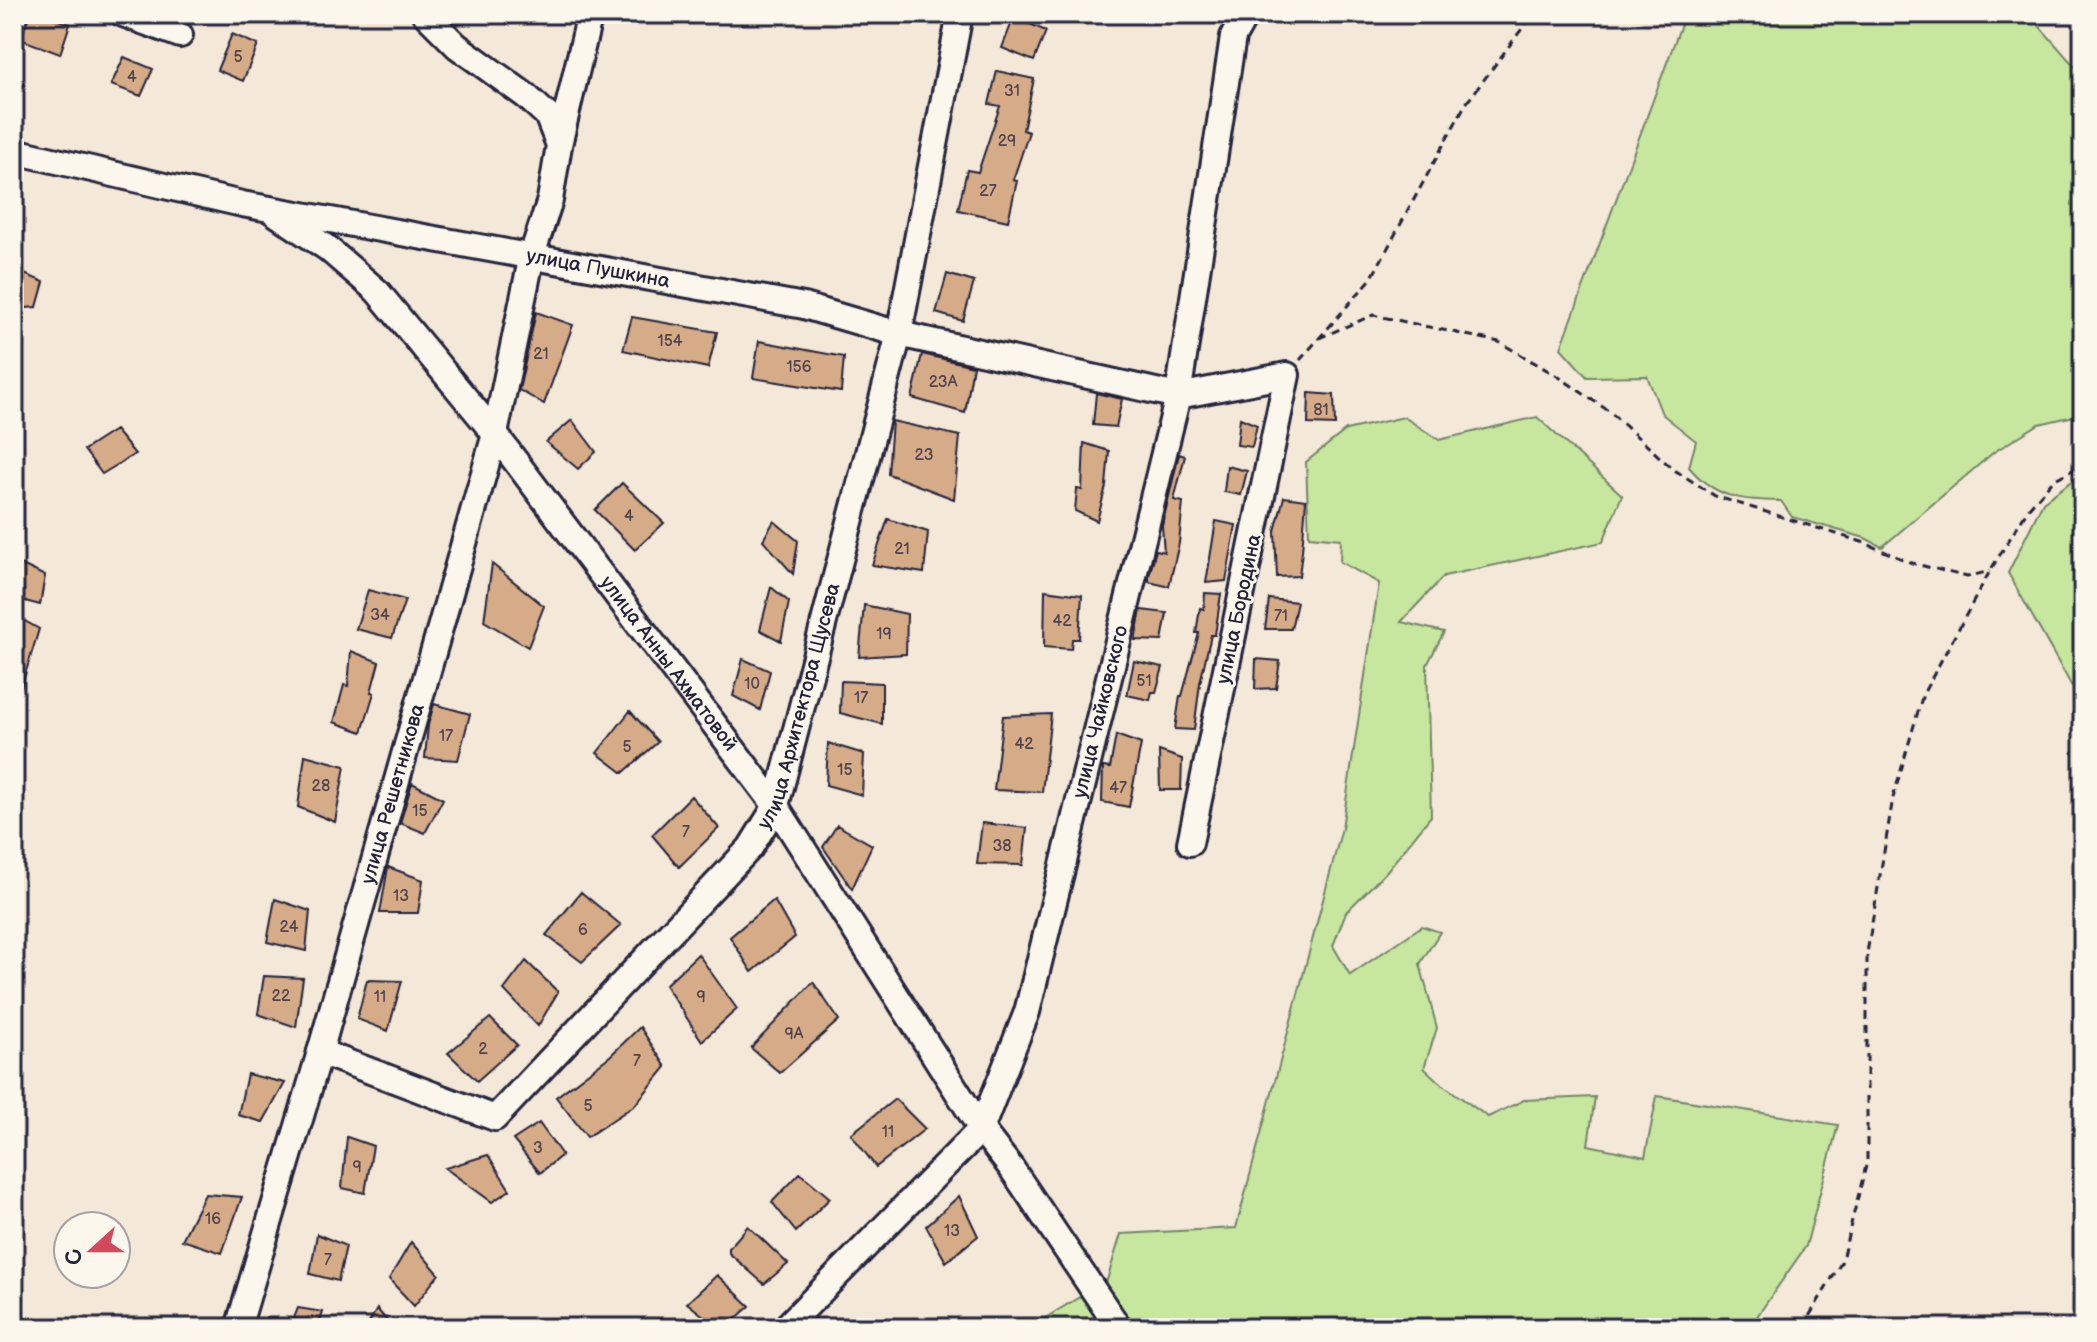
<svg xmlns="http://www.w3.org/2000/svg" width="2097" height="1342" font-family="'Balsamiq Sans',sans-serif">
<rect width="100%" height="100%" fill="#f4e8d8"/>
<filter id="ink" filterUnits="userSpaceOnUse"><feTurbulence type="fractalNoise" baseFrequency=".0125" numOctaves="2"/><feDisplacementMap in="SourceGraphic" scale="16" xChannelSelector="R" yChannelSelector="G"/><feConvolveMatrix kernelMatrix="1 2 1 2 8 2 1 2 1" color-interpolation-filters="sRGB"/></filter>
<g filter="url(#ink)">
<path fill="#c7e69e" stroke="#74846c" stroke-width="2" d="M1685,14H2029L2083,76V414L2039,424L1994,452L1882,547L1865,538L1792,517L1781,501C1741,500 1716,499 1689,467L1696,441L1662,414L1647,376L1587,377L1561,348Z
M1404,417L1439,440L1537,417L1622,495L1603,542L1444,576L1401,622L1444,632L1427,665L1431,816L1386,872L1346,912L1333,946L1350,975L1422,926L1440,932L1420,964L1437,1028L1424,1068L1439,1082L1488,1117L1524,1100L1595,1097L1588,1145L1645,1157L1657,1096L1838,1125L1806,1246L1749,1328H1035L1034,1325L1107,1280L1121,1234L1236,1228L1342,828L1379,583L1340,562L1341,539L1309,536L1306,462L1346,430Z
M2083,473V706L2008,573L2043,502Z"/>
<path fill="#d6ab87" stroke="#22223b" stroke-width="2" d="M30,14H43L70,24L60,54L20,39Z
M1014,17L1046,31L1034,61L1002,48Z
M232,34L258,45L243,81L217,70Z
M124,57L153,69L141,96L111,85Z
M997,71L1034,79L1023,130L1029,132L1013,180L1017,181L1008,221L958,210L967,170L978,172L1000,106L989,104Z
M17,271L44,282L37,307L14,309Z
M947,274L974,282L963,321L936,313Z
M536,312L573,325L544,404L519,390Z
M632,317L717,332L708,368L623,350Z
M759,341L844,357L841,392L753,378Z
M922,354L973,366L965,413L912,398Z
M1096,393L1122,399L1116,427L1093,425Z
M1309,393L1334,395L1335,425L1308,424Z
M1240,418L1257,425L1252,447L1237,445Z
M572,420L596,452L578,469L546,442Z
M892,421L960,436L954,499L888,474Z
M115,430L135,454L102,474L84,450Z
M1084,443L1109,451L1106,486L1097,521L1075,511L1077,489L1082,490Z
M1179,454L1185,456L1174,500L1183,502L1179,543L1169,586H1166L1149,582V576L1156,550L1164,552L1162,526Z
M1227,466L1247,471L1241,495L1224,492Z
M622,483L664,523L635,550L595,510Z
M1284,497L1306,500L1302,551L1299,576L1277,577L1275,531Z
M888,519L928,532L924,573L872,565Z
M774,521L798,541L793,574L763,540Z
M1216,521L1236,525L1226,581L1206,583Z
M14,561L45,576L40,605L14,598Z
M492,564L544,606L528,647L484,621Z
M771,587L789,602L781,641L760,630Z
M368,590L405,600L392,638L356,629Z
M1045,590L1082,595L1079,639H1072L1071,649L1044,647Z
M1205,593L1221,594L1215,635H1211L1200,683L1194,730L1175,729L1180,696H1182L1199,633H1196L1200,608L1204,609Z
M1269,599L1297,602L1291,629H1265Z
M864,605L907,614L906,654L859,657Z
M1141,610L1167,613L1162,641L1135,640Z
M14,615L39,629L17,701H14Z
M351,651L379,662L371,692L374,693L362,732L334,722L344,685L348,686Z
M743,659L770,671L760,710L733,696Z
M1256,659L1280,661L1276,688L1255,689Z
M1134,661L1163,667L1156,692H1152L1150,700L1127,695Z
M841,681L882,683V724L840,713Z
M434,704L470,714L458,760L425,758L428,725Z
M630,711L658,742L623,773L597,753Z
M1051,714L1042,792L994,790L1003,716Z
M1116,735L1141,744L1129,807L1102,802L1103,767L1110,768Z
M828,743L864,754L862,795L826,785Z
M1159,751L1182,759L1181,790H1160Z
M305,755L345,766L335,822L298,807Z
M412,783L443,799L425,833L400,823Z
M691,796L719,828L679,867L652,835Z
M982,823L1027,828L1023,865L977,864Z
M837,825L872,845L852,889L823,847Z
M388,867L423,880L418,913H380Z
M581,892L621,925L582,962L546,935Z
M275,899L310,911L306,951L267,942Z
M774,900L795,937L752,972L730,937Z
M698,954L737,1009L702,1041L665,985Z
M526,961L558,992L538,1026L504,990Z
M264,976L303,978L296,1027L258,1014Z
M367,980L402,981L388,1031L357,1019Z
M813,982L839,1020L780,1073L751,1048Z
M490,1018L517,1045L477,1081L448,1053Z
M640,1027L666,1067L635,1105L587,1137L556,1097L610,1056Z
M247,1074L285,1083L263,1122L238,1115Z
M895,1099L925,1129L876,1167L851,1134Z
M539,1123L562,1155L540,1173L513,1140Z
M347,1137L373,1146L365,1193L342,1188Z
M488,1155L510,1190L492,1202L445,1168Z
M800,1173L830,1198L796,1232L772,1202Z
M205,1194L242,1197L222,1253L182,1240Z
M959,1196L978,1236L946,1262L926,1226Z
M748,1226L788,1264L764,1284L729,1253V1248Z
M317,1234L346,1246L338,1281L310,1274Z
M411,1242L439,1274L414,1306L389,1279Z
M717,1275L750,1306L725,1328H719L687,1303Z
M298,1308L323,1312L318,1328H290Z
M377,1309L393,1328H366Z"/>
<g fill="none" stroke-linecap="round" stroke-linejoin="round">
<g stroke="#22223b" stroke-width="30">
<g id="minor">
<path d="M123,14L180,35"/>
<path d="M559,145L590,14"/>
<path id="s1" d="M14,151L242,204L804,306L899,334L1178,396L1287,375L1190,843"/>
<path id="s2" d="M275,213L327,248L377,291L495,434L776,806L981,1129L1012,1169L1119,1328"/>
<path id="s3" d="M320,1052L495,1118L750,848L776,806L899,334L960,14"/>
<path id="s4" d="M238,1328L320,1052L495,434L532,255L550,200L559,145L547,115L526,96L457,46L425,14"/>
<path id="s5" d="M785,1328L981,1129L1027,1012L1178,396L1233,37L1246,14"/>
</g>
</g>
<path stroke="#22223b" stroke-width="3" stroke-dasharray="8 6" stroke-linecap="butt" d="M1319,338L1373,315L1499,342L1559,377L1610,412L1673,469L1715,496L1862,542L1912,563L1967,577L1990,571
M1300,360L1371,279L1465,105L1533,14
M1802,1328L1841,1263L1867,1162V953L1893,798L1923,694L1990,571L2028,509L2053,480L2083,465"/>
<use href="#minor" stroke="#fbf7ec" stroke-width="24"/>
</g>
</g>
<g text-anchor="middle" dominant-baseline="central" stroke-width="6" stroke-linejoin="round" paint-order="stroke">
<g font-size="16" fill="#4f444e">
<text x="238" y="57">5</text>
<text x="132" y="77">4</text>
<text x="1012" y="91">31</text>
<text x="1007" y="141">29</text>
<text x="988" y="191">27</text>
<text x="670" y="341">154</text>
<text x="541" y="354">21</text>
<text x="799" y="367">156</text>
<text x="943" y="382">23А</text>
<text x="1321" y="410">81</text>
<text x="924" y="455">23</text>
<text x="629" y="516">4</text>
<text x="902" y="549">21</text>
<text x="380" y="615">34</text>
<text x="1281" y="616">71</text>
<text x="1062" y="621">42</text>
<text x="884" y="634">19</text>
<text x="1144" y="681">51</text>
<text x="752" y="684">10</text>
<text x="861" y="698">17</text>
<text x="446" y="736">17</text>
<text x="1024" y="744">42</text>
<text x="627" y="747">5</text>
<text x="845" y="770">15</text>
<text x="321" y="786">28</text>
<text x="1118" y="788">47</text>
<text x="420" y="811">15</text>
<text x="686" y="832">7</text>
<text x="1002" y="846">38</text>
<text x="401" y="896">13</text>
<text x="289" y="927">24</text>
<text x="583" y="930">6</text>
<text x="281" y="996">22</text>
<text x="380" y="997">11</text>
<text x="701" y="997">9</text>
<text x="794" y="1034">9А</text>
<text x="483" y="1049">2</text>
<text x="637" y="1061">7</text>
<text x="588" y="1106">5</text>
<text x="888" y="1132">11</text>
<text x="538" y="1148">3</text>
<text x="357" y="1167">9</text>
<text x="213" y="1219">16</text>
<text x="952" y="1231">13</text>
<text x="328" y="1260">7</text>
</g>
<g font-size="20" fill="#22223b" stroke="#fbf7ec">
<text stroke="none"><textPath href="#s1" startOffset="596">улица Пушкина</textPath></text>
<text transform="translate(1239 609) rotate(-78)">улица Бородина</text>
<text stroke="none"><textPath href="#s2" startOffset="602">улица Анны Ахматовой</textPath></text>
<text stroke="none"><textPath href="#s3" startOffset="710">улица Архитектора Щусева</textPath></text>
<text stroke="none"><textPath href="#s5" startOffset="714">улица Чайковского</textPath></text>
<text stroke="none"><textPath href="#s4" startOffset="556">улица Решетникова</textPath></text>
</g>
</g>
<rect width="2097" height="1342" fill="none" stroke="#fbf7ec" stroke-width="48"/>
<rect x="24" y="24" width="2049" height="1294" fill="none" stroke="#22223b" stroke-width="3" filter="url(#ink)"/>
<g transform="translate(92 1250) rotate(249)"><circle r="38" fill="#fbf7ec" stroke="#a4a2a5" stroke-width="2"/>
<path d="M0-6L14 30L0 20L-14 30Z" fill="#d1495b"/>
<text y="-12" font-size="22" font-weight="bold" text-anchor="middle" fill="#22223b">С</text>
</g>
</svg>
